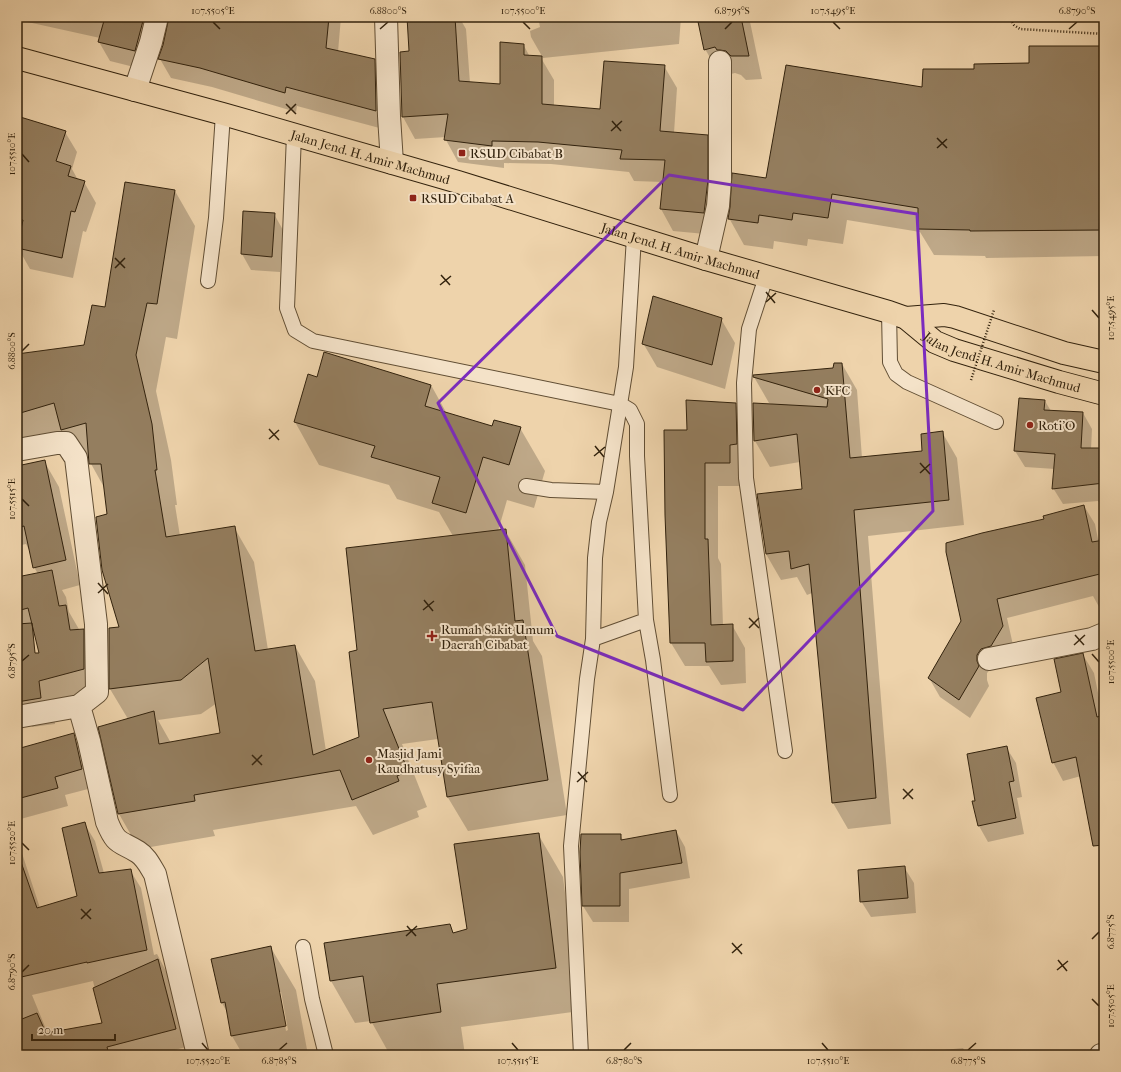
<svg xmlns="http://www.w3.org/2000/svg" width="1121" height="1072" font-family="'IM FELL French Canon',serif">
<rect width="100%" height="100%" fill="#eed3ab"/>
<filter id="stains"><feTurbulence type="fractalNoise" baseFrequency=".005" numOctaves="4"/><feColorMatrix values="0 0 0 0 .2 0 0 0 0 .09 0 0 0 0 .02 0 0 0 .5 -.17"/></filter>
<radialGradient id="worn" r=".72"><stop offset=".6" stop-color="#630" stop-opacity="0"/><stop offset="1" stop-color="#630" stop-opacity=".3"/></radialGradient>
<path fill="#0003" fill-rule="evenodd" d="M21,17H341L338,52L374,60L385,80L387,130L297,106L296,112L212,87L171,78L160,59L169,24H164L146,70L110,61L99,42L100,38L23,21Z
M408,17H459L466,29L470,83L501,85L523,44L530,57L543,58H541L554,80V106L601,111L664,66L677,88L674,133L707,136L720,158L716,235L673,231L661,209L663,182L634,181L629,172L551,164L504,163V168L458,162L446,140V137L415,139L403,117L410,52Z
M538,17H681L679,44L543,58L531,37L530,31L540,27Z
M698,17H749L762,79L746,80L741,75L735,73L731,74L729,70L719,73L705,49Z
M1104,47V256L986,258L985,256L934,255L920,232L847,220L843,244L808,239L807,246L774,241L773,249L744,245L729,218L767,179L923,88L975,70L1030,64Z
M17,117L65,132L77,152L72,169L78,180L84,182L96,203L86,232L83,231L73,278L30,269L18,248L20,237L17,236Z
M175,191L195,226L177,339L166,337L156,391L171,460L177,505H175L180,536L234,527L254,562L268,650L295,646L315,681L326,751L360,737L359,651L453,536L439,512L397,499L389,485L319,465L295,422L318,378L431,385L447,414L493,427L520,428L545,471L534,508L507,500L498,531L505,530L525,565L533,641L542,656L567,815L468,831L447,796L438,739L402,744L427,807L417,811L419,817L373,835L356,806L213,830L215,836L139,849L119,814L128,719L110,689V629L120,628L105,489L90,462L82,464L68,440L17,449V347L21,355L85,345L114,318ZM217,703L222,734L171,743L158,720L201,714Z
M244,212L274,214L283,230L280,272L251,270L242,254Z
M721,319L735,343L725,389L657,367L643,343Z
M842,364L857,390L862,458L924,451L942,432L957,458L964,525L868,536L891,824L848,829L833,803L812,593L807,595L797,577L781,580L766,554L758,495L803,490L800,462L770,467L755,441L775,405L769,403L754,377L834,369Z
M1045,401L1051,411L1083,413L1092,429L1091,449H1104V506H1101L1098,501L1063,504L1053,488L1055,469L1025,467L1015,451Z
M735,404L749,427L742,486H718V558L721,564L723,626L732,625L745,648L746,683L721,685L709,666H685L671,643L688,431Z
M44,461L59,487L80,585L62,590L66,597L69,612L80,631L83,630L98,656V695L53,706L55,724L32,727L22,709L17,710V656L40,654L36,635L17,639V578L38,574L34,567L31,554L26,544L17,546V467Z
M1084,506L1095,524L1098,539L1104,538V616L1093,596L1007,618L1013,645L987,673V680L989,686L970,718L940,697L929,678L1045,520Z
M1083,655L1094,673L1103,717L1104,716V840L1081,776L1063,781L1053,762L1062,692Z
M73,735L84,753L92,788L65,795L68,806L17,820V750Z
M1006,747L1016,763L1022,797L1017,798L1024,834L988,842L979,826L977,802Z
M84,823L95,841L104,873L130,870L141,888L154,955L157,954L167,973L186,1047L156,1055H17V838L40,908L78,897ZM93,981L103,1024L48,1034L32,995Z
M676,831L685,847L690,878L629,889V922H593L583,906L620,835L623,840Z
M538,834L563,877L580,1011L461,1027L465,1055H390L371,1021L355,1023L331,981L449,925L454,934L469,930Z
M904,867L914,883L916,913L871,917L861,901Z
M271,948L296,990L308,1055H243L232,1036L228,1014L222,1003ZM279,992H281L288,1030L286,1031Z
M963,1048L967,1055H933L934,1051Z"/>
<path fill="#947e5f" stroke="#32220d" d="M105,17H144L135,51L98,42Z
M169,17H329L326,48L375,59L376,111L286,87L285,93L200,68L158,59L163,45Z
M407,17H455L459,81L500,84V42L524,44V55L542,56V104L600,109L604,61L665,65L660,131L708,135V180L704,213L660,209L665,160L620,159L622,150L538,142L492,141V146L444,140L448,114L402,117L400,52L409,51Z
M697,17H741L749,56H731L726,51L720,50H717L715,47L704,50Z
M1029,46H1104V230L970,231V230L918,229V208L832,194L828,218L793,213L792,220L759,215L758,223L728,219L730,207L732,173L766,178L786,65L922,87L923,69H974V64L1029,63Z
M17,116L66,131L56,161L71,166L68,176L85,181L75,212L71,211L62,258L17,248L23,220L17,219Z
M125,182L175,190L157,304L147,303L136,355L152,424L157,470H155L166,537L235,526L255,651L295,645L313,755L359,737L349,652L357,650L346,548L506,529L515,621L523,620L548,780L447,797L432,702L383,709L408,771L397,776L399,781L352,800L340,770L194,795L195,801L118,814L98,727L154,711L159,744L220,733L208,658L181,680L109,689V628L119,627L102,570L96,517L107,514L101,464H89L86,423L61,430L54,403L17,414V354L84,345L92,305L105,307Z
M243,211L275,213L272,257L241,254Z
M653,296L722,318L712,365L642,344Z
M324,352L431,385L425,406L492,426L494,420L521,427L509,465L483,457L466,513L432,503L440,477L371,457L375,446L294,422L308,374L317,377Z
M834,363H842L850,458L922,451L921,434L943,431L949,500L854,510L876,798L832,803L809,564L791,569L789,551L766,554L757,494L802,489L797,434L754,441L753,403L827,407L828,399L753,377V375L833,368Z
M1019,398L1045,400L1044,410L1083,412L1081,448H1104V483L1052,489L1055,454L1014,451Z
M686,400L736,403L737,444L730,445V463H705V539H708L711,625L733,624V661L706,662L705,643H670L665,515L664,430H687Z
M45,460L66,560L33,568L24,526L17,528V466Z
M1084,505L1092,542L1104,540V573L997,599L1003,626L991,646L981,649L977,655V661L979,666L959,700L928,678L961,621L946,552V543L982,533L1044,519L1043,516Z
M52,570L59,606L66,605L70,630L84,629V669L39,681L41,698L17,702V624L32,623L35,653H39L28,608L17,611V577Z
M1083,653L1097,717L1104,715V845L1093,846L1076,757L1052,763L1036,698L1061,692L1054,659Z
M74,733L82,769L55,777L58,788L17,799V749Z
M1007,746L1014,781L1009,782L1016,818L978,826L972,801H975L967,754Z
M85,822L99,873L131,869L147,950L87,963V962L17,978V862H21L37,908L77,896L62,828Z
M676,830L682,863L620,873V906H582L580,852L581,834H621V840Z
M539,833L556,968L437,984L441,1012L370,1023L363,976L330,981L324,943L450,924L453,933L467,929L454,844Z
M905,866L908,898L860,902L858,870Z
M271,946L286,1026L231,1036L225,1002L221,1003L211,959Z
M158,959L176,1029L107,1047L109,1055H17V1021L37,1013L46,1033L102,1023L93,988Z"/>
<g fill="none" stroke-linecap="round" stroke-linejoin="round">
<g stroke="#614e34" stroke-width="16">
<path id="lane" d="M294,135L287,308L295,330L313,341L620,404L630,410L637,424V456L646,620L653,660L670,795
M766,277L749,329L744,383L746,478L785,751
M208,281L216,218L223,114
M889,312L890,362L896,374L907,382L996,422
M526,486L551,490L606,492
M593,639L646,620
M303,947L312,999L326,1055
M581,1055L571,846L587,679L593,639L595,558L599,522L606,492L626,367L634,237"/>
</g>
<g stroke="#614e34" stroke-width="24">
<path id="street" d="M386,17L389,116L392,163
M135,90L151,42L157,17
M706,259L718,206L720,180V62
M17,450L57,443H66L76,458L96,624L97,692L79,706L17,717
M989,659L1092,639L1104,634
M79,706L89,741L107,822C117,846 119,840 138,852C146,857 150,866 155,874L198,1055
M1101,1055H1104"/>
</g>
<g stroke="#32220d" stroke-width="24">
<g id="highway">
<path id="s1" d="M17,58L223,114L458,182L706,259L889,312L906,318L935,342L954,350L1059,382L1104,394"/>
<path d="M906,318L944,315L955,317L1064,353L1104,362"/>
</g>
</g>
<path stroke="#32220d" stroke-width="2.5" stroke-dasharray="1 2" stroke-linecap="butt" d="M1009,17L1014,25L1020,29L1104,34"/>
<use href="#lane" stroke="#f4e2c8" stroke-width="14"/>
<use href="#street" stroke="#f4e2c8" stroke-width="22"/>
<use href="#highway" stroke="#eed3ab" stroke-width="22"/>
<path stroke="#32220d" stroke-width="2.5" stroke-dasharray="1 2" stroke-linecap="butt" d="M971,380L994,310"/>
</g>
<path fill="none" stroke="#7b2cbf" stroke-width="3" stroke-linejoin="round" d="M669,175L917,214L933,511L743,710L557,636L438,403Z"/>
<path fill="none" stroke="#32220d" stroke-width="1.5" d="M213,22L220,29M523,22L530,29M833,22L840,29M380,29L388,22M725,29L732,22M1069,29L1077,22M286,104L296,114M286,114L296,104M612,121L621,131M611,131L622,121M937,138L947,148M937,148L947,139M22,154L29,162M115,258L125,268M115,268L125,258M441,275L450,285M440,285L451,276M766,292L775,303M766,302L776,293M1092,310L1099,318M22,351L29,344M269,429L279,440M269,439L279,430M595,446L604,457M594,456L605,447M920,463L930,474M920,473L930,464M22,499L29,506M98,583L108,594M98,593L108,584M424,600L433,611M423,610L434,601M749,618L759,628M749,628L759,618M1075,635L1084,645M1074,645L1085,635M1092,654L1099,662M22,661L29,655M252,755L262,765M252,765L262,755M578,772L587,782M577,782L588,772M903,789L913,799M903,799L913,789M22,843L29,850M81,909L91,919M81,919L91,909M407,926L416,936M406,936L417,926M1092,939L1099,932M732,943L742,954M732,953L742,944M1058,960L1067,971M1057,970L1068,961M22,972L29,965M1092,999L1099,1006M202,1043L208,1050M512,1043L518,1050M822,1043L828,1050M279,1050L287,1043M624,1050L631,1043M968,1050L976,1043"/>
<g fill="#8f2418" stroke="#f4e2c8" stroke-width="1.5">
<rect x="458" y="149" width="8" height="8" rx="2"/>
<rect x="409" y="194" width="8" height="8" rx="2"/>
<circle cx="817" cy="390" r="4"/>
<circle cx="1030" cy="425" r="4"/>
<path d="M430 630h4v4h4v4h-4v4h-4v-4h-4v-4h4z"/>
<circle cx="369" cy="760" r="4"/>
</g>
<g text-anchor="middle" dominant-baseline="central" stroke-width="4" stroke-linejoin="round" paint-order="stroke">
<g font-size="13" fill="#32220d" stroke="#f4e2c8" text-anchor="start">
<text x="470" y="153">RSUD Cibabat B</text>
<text x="421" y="198">RSUD Cibabat A</text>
<text x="825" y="390">KFC</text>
<text x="1038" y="425">Roti'O</text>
<text x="441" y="629">Rumah Sakit Umum<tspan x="441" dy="15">Daerah Cibabat</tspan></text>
<text x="377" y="753">Masjid Jami<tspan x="377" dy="15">Raudhatusy Syifaa</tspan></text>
</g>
<g font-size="13" fill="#32220d" stroke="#f4e2c8">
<text stroke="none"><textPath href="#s1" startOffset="367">Jalan Jend. H. Amir Machmud</textPath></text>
<text stroke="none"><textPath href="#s1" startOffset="691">Jalan Jend. H. Amir Machmud</textPath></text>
<text stroke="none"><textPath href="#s1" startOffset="1034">Jalan Jend. H. Amir Machmud</textPath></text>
</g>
</g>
<rect width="1121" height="1072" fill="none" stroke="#eed3ab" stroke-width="44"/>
<path d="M32 1034v6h83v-6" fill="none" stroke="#32220d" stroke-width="2"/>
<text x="38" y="1034" font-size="12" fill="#32220d" stroke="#f4e2c8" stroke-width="3" paint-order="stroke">20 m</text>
<rect x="22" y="22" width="1077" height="1028" fill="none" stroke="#32220d" stroke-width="1.5"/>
<g font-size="10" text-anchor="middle" fill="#32220d">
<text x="213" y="14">107.5505°E</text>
<text x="388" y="14">6.8800°S</text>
<text x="523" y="14">107.5500°E</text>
<text x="732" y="14">6.8795°S</text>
<text x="833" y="14">107.5495°E</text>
<text x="1077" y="14">6.8790°S</text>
<text transform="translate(11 154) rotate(-90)" y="4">107.5510°E</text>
<text transform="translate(1110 318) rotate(-90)" y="4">107.5495°E</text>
<text transform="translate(11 351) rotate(-90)" y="4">6.8800°S</text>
<text transform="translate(11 499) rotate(-90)" y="4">107.5515°E</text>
<text transform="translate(11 661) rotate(-90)" y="4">6.8795°S</text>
<text transform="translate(1110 662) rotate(-90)" y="4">107.5500°E</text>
<text transform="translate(11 843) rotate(-90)" y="4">107.5520°E</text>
<text transform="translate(1110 932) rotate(-90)" y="4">6.8775°S</text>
<text transform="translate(11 972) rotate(-90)" y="4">6.8790°S</text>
<text transform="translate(1110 1006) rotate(-90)" y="4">107.5505°E</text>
<text x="208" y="1064">107.5520°E</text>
<text x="279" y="1064">6.8785°S</text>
<text x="518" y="1064">107.5515°E</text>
<text x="624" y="1064">6.8780°S</text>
<text x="828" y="1064">107.5510°E</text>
<text x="968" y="1064">6.8775°S</text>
</g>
<rect width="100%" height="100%" filter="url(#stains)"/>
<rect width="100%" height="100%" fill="url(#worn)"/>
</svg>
